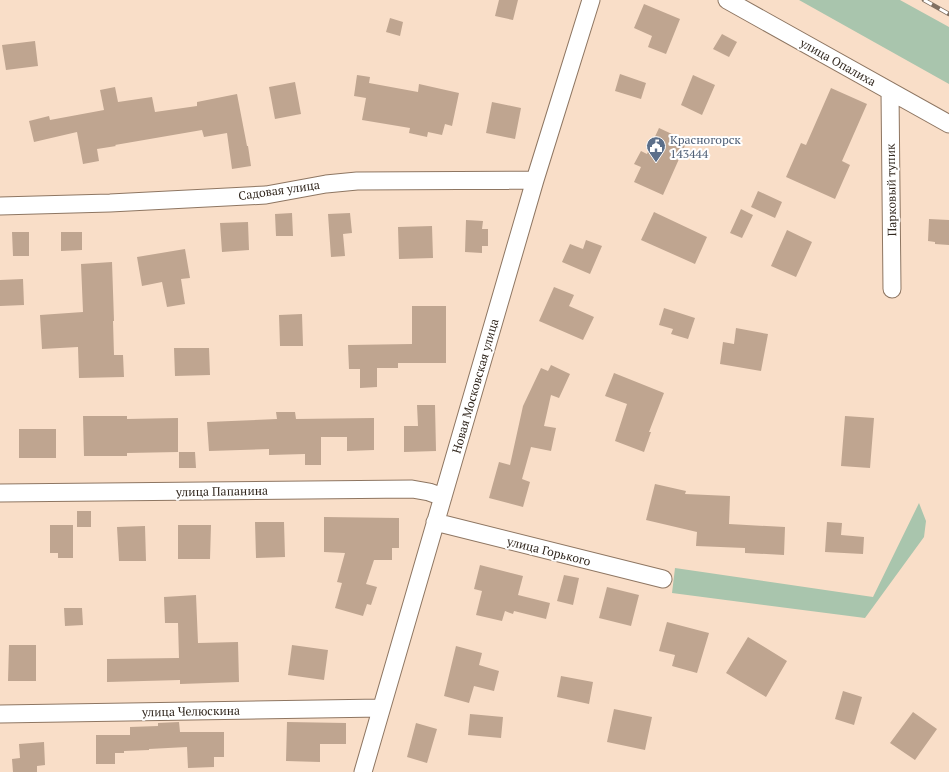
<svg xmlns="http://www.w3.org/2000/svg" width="949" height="772" font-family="'PT Serif',serif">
<rect width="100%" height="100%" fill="#f9dec8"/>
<path fill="#a9c5ad" d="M799,0H900L949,27V84Z
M919,503L926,521L924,537L865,618L672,593L675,568L873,597Z"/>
<path fill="#bfa590" d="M499,0H518L513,20L495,16Z
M644,4L680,19L666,54L648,47L652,36L634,28Z
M390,18L403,22L400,36L386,32Z
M722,34L737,42L729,57L713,49Z
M35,41L38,66L6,70L2,45Z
M620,74L646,83L641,99L615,91Z
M357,75L370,77L369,83L418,92L419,84L459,93L452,126L445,124L442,135L428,132L427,137L409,133L410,128L362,120L366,98L354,96Z
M693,75L715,85L702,115L681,105Z
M295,82L301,114L275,119L269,87Z
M115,87L118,102L152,97L155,112L197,106V102L237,94L247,146H248L251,166L232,169L227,133L204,137L202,130L115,145L116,146L97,149L99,161L83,164L77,132L34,142L29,121L49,116L50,120L104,110L100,90Z
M831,88L867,104L842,161L850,165L835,199L786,177L801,143L806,145Z
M492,102L521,108L515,139L486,133Z
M659,128L687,141L663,195L634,182L641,167L634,164L641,151L647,154Z
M758,191L782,202L775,218L751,207Z
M741,209L753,215L742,238L730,233Z
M654,212L707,237L695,264L641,240Z
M292,213L293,236H276L275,214Z
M350,213L352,233L343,234L345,256L331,257L328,214Z
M929,219L949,220V245L935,244V242L928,241Z
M466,220L483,221L482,229H488V246H482V253L465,252Z
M248,222L249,250L222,252L220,223Z
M432,226L433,258L399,259L398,227Z
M787,230L812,242L796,277L771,266Z
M12,232H29V256H13Z
M61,232H82V250L61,251Z
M586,240L602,246L590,274L562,262L570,244L583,249Z
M185,249L190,278L181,279L185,304L167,307L162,282L142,286L137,257Z
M112,262L114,321H113L114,355H123L124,377L79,378L78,347L42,349L40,315L83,312L81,264Z
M23,279L24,305L0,306V280Z
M554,287L574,295L569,306L594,317L583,340L539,321Z
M412,306H446V363H398V368H377V387L360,388V369H349L348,345L412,344Z
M664,308L695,318L688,339L671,334L673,329L659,325Z
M302,314L303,346H280L279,315Z
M736,328L768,334L761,371L720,364L723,342L734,344Z
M174,348H209L210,375L175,376Z
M551,365L570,374L559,398L551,395L544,426L556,428L551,451L531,447L522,479L530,482L523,507L489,498L499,462L510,465L523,406L541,368L548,371Z
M614,373L664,393L649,432H651L644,452L615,441L627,404L605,396Z
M417,405H435L436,451L404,452V426H418Z
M276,412H295L296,419L374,418V450L347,451V437H321V465H305V454L269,455V449L209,451L207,422L277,419Z
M83,416H127V419L178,418V452L127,453V456H84Z
M845,416L874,418L870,468L841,466Z
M19,429H56V458H19Z
M179,452H195L196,468H179Z
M655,484L686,491L685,494L730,496L729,524L785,527L784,555L745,553V548L696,546L697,532L646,520Z
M77,511H91V527H77Z
M324,517L399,518V548H392V560H374L366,584L377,587L371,605L367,604L363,616L335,608L342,583L337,582L345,553L324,552Z
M255,522H284L285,557L256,558Z
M827,522L842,523L841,535L864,537L863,554L825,552Z
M50,525H73V558H58V553H50Z
M178,525H211L210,559H178Z
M145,526L146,561H119L117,527Z
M480,565L523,576L518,595L550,603L546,619L514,611L513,614L505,611L502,621L476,615L482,591L474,589Z
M564,575L579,578L573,605L557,601Z
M607,587L639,595L631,626L599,618Z
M196,595L198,643L238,642L239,682L180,684V680L107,682V659L179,658L178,623H165L164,597Z
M64,608H82L83,625L65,626Z
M667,622L709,633L697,673L672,666L675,655L659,651Z
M748,637L787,661L766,697L726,673Z
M9,645H36V681H8Z
M292,645L328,650L324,680L288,675Z
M456,646L482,653L479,665L499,671L494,691L474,686L469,703L444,696Z
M561,676L593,682L589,704L557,697Z
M843,691L862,697L854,725L835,719Z
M614,709L652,717L645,750L607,742Z
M913,712L937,729L915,760L890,743Z
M470,714L503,717L501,738L468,735Z
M179,722L180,732H224V757H214V767L188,768L187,747L149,749V750L124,751V753H115V764H96V735H130V727L158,726V723Z
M287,722L346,723V744H320V762L286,761Z
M416,723L437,729L427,763L407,757Z
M44,742L45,765L37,766V772H13L12,759L20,758L19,744Z"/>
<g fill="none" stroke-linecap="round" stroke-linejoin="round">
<g stroke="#8e7662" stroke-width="19">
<path id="minor" d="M727,0L949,124
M890,91L892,289
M0,206L110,203L266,195L326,184L357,181L535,180
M0,493L412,489L429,492L443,497
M435,522L663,579
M0,714L381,708
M363,772L535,180L591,0"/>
</g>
<use href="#minor" stroke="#fff" stroke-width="17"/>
<g stroke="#817062" stroke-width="4.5">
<path id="rail" d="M924,0L949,14"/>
</g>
<use href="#rail" stroke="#fff" stroke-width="3" stroke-dasharray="9" stroke-linecap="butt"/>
</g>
<defs>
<g id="civic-pin" transform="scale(1)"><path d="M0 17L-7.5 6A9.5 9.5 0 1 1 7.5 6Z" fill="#5c6f8a" stroke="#fff"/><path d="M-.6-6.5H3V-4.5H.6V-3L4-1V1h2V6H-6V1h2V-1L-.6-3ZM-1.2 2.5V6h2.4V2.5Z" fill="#fff"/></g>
</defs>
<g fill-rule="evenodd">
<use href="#civic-pin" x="656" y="146"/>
</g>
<g text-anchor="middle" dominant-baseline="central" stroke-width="4" stroke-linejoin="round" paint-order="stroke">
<g font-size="12" fill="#32281f" stroke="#fff">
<text transform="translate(838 62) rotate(29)">улица Опалиха</text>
<text transform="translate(279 190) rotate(-8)">Садовая улица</text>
<text transform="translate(891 190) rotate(-91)">Парковый тупик</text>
<text transform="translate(475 386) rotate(-74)">Новая Московская улица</text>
<text transform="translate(222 491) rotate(-1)">улица Папанина</text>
<text transform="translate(549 551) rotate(14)">улица Горького</text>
<text transform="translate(191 711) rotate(-1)">улица Челюскина</text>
</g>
<g font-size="12" fill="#4e5e75" stroke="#fff" text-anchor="start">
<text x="670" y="139">Красногорск<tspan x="670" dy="14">143444</tspan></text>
</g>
</g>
</svg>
